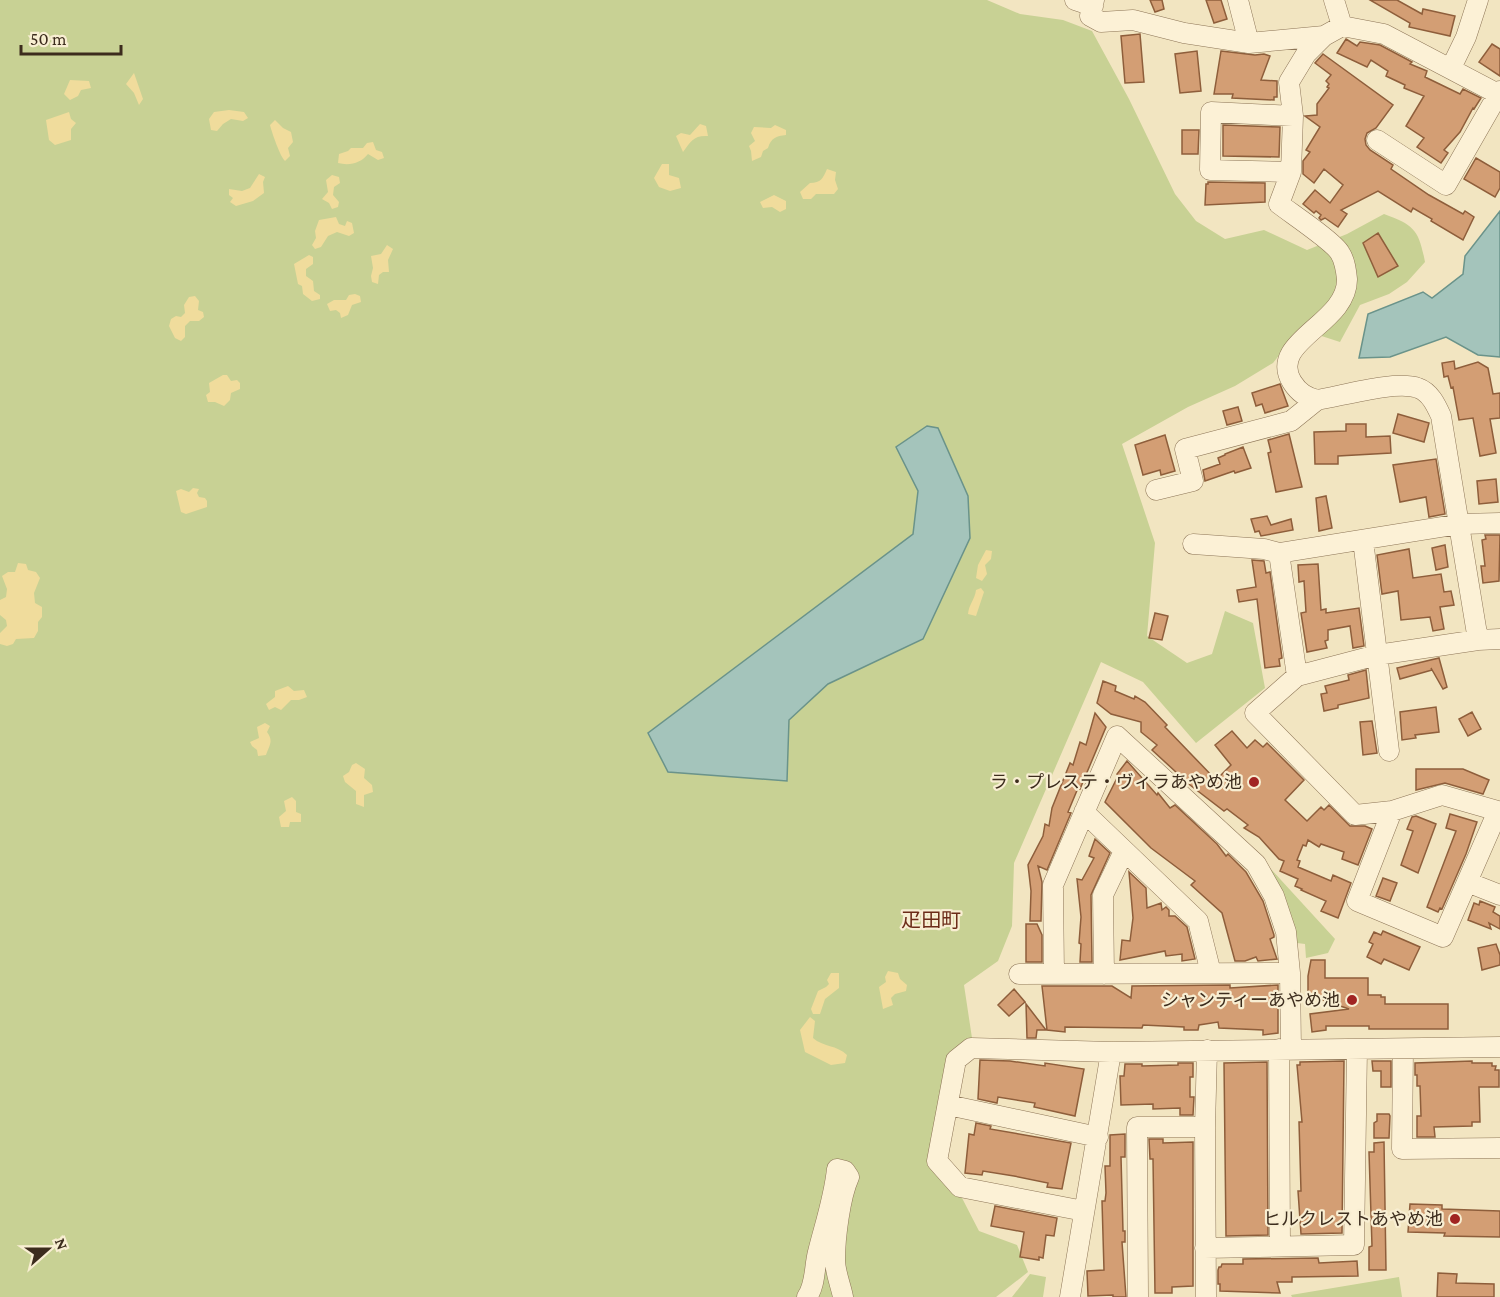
<svg xmlns="http://www.w3.org/2000/svg" width="1500" height="1297" font-family="'Crimson Pro','Noto Sans JP',serif">
<rect width="100%" height="100%" fill="#f2e5c1"/>
<path fill="#c8d194" fill-rule="evenodd" d="M0,0H987L1020,14L1063,20L1092,31L1129,99L1175,194L1196,221L1225,239L1264,230L1307,250L1347,234L1384,214C1415,225 1419,231 1425,262L1407,282L1389,294L1360,305L1340,342L1300,329L1273,363L1235,386L1188,407L1122,444L1155,543L1147,636L1187,663L1212,654L1225,611L1253,623L1265,688L1196,743L1143,682L1101,662L1014,863L1012,926L998,961L964,985L972,1038L928,1157L962,1198L979,1231L1017,1245L1028,1272L996,1297H0ZM1378,234L1397,265L1379,277L1363,244Z
M1270,868L1335,939L1328,953L1306,958L1305,944L1297,943L1286,902Z
M1030,1274L1046,1277L1043,1297H1012Z
M1399,1277L1402,1297H1292L1291,1295Z"/>
<path fill="#f0dc9c" d="M134,73L143,99L139,105L134,93L126,84Z
M70,80L89,81L91,88L81,90L78,96L70,100L64,94Z
M229,110L244,112L248,118L243,121L231,119L223,124L217,131L211,130L209,119L214,112Z
M69,112L71,119L76,123L71,129V140L55,145L49,140L46,120Z
M275,120L283,128L291,132L293,142L288,148L290,156L285,161C280,156 272,133 270,125Z
M700,124L706,126L708,136C694,135 691,141 683,152L676,136L681,133L690,135Z
M775,125L786,130V135C776,136 771,138 768,148L763,151L761,157L752,161L751,151L749,146L755,141L751,133L754,127L771,128Z
M373,142L376,150L382,152L384,158L378,160L368,154C361,163 350,166 338,163L339,154L348,151L351,148H363L367,143Z
M662,164H669V175L679,178L681,188L670,191L659,187L654,178Z
M827,169L836,172L835,180L838,189L834,194H816L811,199H803L800,192L810,183C821,183 823,178 827,169Z
M259,174L265,177L263,182L264,193L253,201L236,206L230,202L233,198L229,195V189L242,191L250,188Z
M332,175L339,177L340,183L334,187L333,195L339,202L338,207L332,209L329,203L322,199L328,192L326,180Z
M774,195L786,201V209L780,212L772,207L763,208L760,202Z
M336,217L339,224L345,226L347,221L352,223L354,233L349,236L337,232L328,236L321,247L315,249L312,245L316,238L315,231L319,220Z
M387,245L393,249L388,260L389,272H383L379,275L378,284L372,282L371,276L373,268L371,256L381,254Z
M309,255L313,257V264L306,269V276L313,281L314,291L320,295V299L312,301L303,294L302,286L298,284L294,264Z
M355,294L360,296L361,302L352,305L348,315L341,318L340,313L336,310L330,311L327,304L334,300H346L349,295Z
M195,296L199,301L198,310L203,312L204,317L199,321H190L185,326V337L181,341L175,338L169,326L171,319L176,316L181,317L185,313L184,305L189,297Z
M223,375H227L231,381L237,380L240,383V389L231,393L230,400L224,406L215,402H208L206,395L210,392L209,383Z
M193,488L199,489L197,493L199,497L205,498L207,501V507L186,514L181,512L176,491L181,489L189,492Z
M986,550L992,551L991,559L985,565L987,574L982,581L976,578L978,565Z
M18,563L26,564L28,570L36,572L40,578L34,593L35,603L42,607V617L38,622V631L34,638L16,639L13,644L7,646L0,644V633L7,626L6,620L0,615V600L6,597L7,589L2,576L8,572H15Z
M981,588L984,592L976,616L968,614C969,604 975,599 976,590Z
M288,686L294,691L304,690L307,697L299,700H291L281,710L275,707L269,710L266,704L275,697V691Z
M265,723L270,726L267,732C274,741 269,746 266,755L258,756L257,750L252,746L250,742L259,738L257,727Z
M356,763L365,769L364,778L372,785L373,792L364,795V807L356,804V791L345,782L343,776L349,772L352,765Z
M292,797L296,801V812L301,814V822H290L289,827H281L279,817L286,811L284,801Z
M888,971L898,973L900,979L907,985L906,991L895,994L891,998L893,1005L883,1009L879,987L886,982L885,977Z
M831,973H839V988L825,999L820,1014H813L811,1009L818,991L826,987L829,984L827,980Z
M810,1017L815,1021L813,1038C823,1047 837,1045 847,1055L845,1063L831,1065L805,1052L800,1030Z"/>
<path fill="#a4c4bb" stroke="#6a938a" stroke-width="1.5" d="M1500,211V357L1478,355L1446,337L1390,357L1359,358L1368,314L1423,292L1432,298L1463,274L1465,256Z
M927,426L938,428L968,496L970,538L923,639L828,684L789,720L787,781L668,772L648,733L913,534L918,491L896,447Z"/>
<path fill="#d39e74" stroke="#8e5e3b" stroke-width="1.5" d="M1150,0H1162L1164,9L1155,12Z
M1206,0H1221L1227,19L1214,23Z
M1370,0H1397L1422,14L1423,9L1455,16L1450,36L1409,27L1410,23Z
M1140,34L1144,82L1125,83L1121,36Z
M1346,39L1357,46L1360,42L1380,45L1412,62L1410,64L1427,71L1425,77L1460,94L1463,89L1481,98L1474,109L1473,108L1460,132L1444,150L1448,153L1441,163L1417,147L1424,138L1406,126L1424,96L1404,88L1405,85L1386,76L1388,71L1371,60L1367,67L1337,53Z
M1492,44L1500,49V76L1479,62Z
M1197,51L1201,91L1180,93L1175,54Z
M1221,51L1255,55L1264,54L1270,56L1261,80L1277,81V97H1274V100L1232,98L1233,94H1214Z
M1323,54L1393,105L1376,128L1367,133L1365,139L1366,145L1370,150L1393,165L1391,169L1429,195L1463,214L1465,211L1474,217L1463,240L1431,221L1432,219L1413,208L1411,212L1378,191L1341,210L1347,214L1338,227L1325,218L1321,220L1319,218L1321,215L1316,211L1314,213L1303,204L1315,190L1330,203L1343,185L1324,169L1314,183L1303,174V161L1310,152L1306,150L1320,127L1305,116L1317,115V104L1329,88L1327,87L1329,84L1326,81L1331,75L1315,63Z
M1223,125L1280,127L1279,157L1223,156Z
M1182,130H1199L1198,154H1182Z
M1476,158L1500,172V188L1495,197L1464,179Z
M1208,182L1265,183V202L1205,205L1206,184H1208Z
M1378,233L1398,266L1378,277L1363,243Z
M1454,361L1455,369L1478,362L1488,368L1493,394L1500,393V418L1490,419L1496,453L1480,456L1473,418L1459,420L1453,387L1451,388L1448,376L1444,377L1442,363Z
M1280,384L1288,406L1265,413L1262,404L1256,406L1252,393Z
M1238,407L1242,421L1227,425L1223,411Z
M1398,414L1429,423L1424,442L1393,433Z
M1346,424H1366V437L1390,436L1391,453L1338,456V464H1315L1314,432L1346,431Z
M1289,434L1302,487L1276,492L1268,453L1271,452L1268,440Z
M1165,435L1175,471L1161,475L1160,470L1143,475L1135,445Z
M1243,447L1251,468L1235,473L1234,471L1205,481L1203,470L1220,464L1218,458L1225,455V454Z
M1436,459L1445,514L1429,517L1426,497L1400,502L1393,465Z
M1496,479L1498,502L1479,504L1477,481Z
M1326,496L1332,528L1319,531L1316,498Z
M1267,516L1271,525L1291,519L1293,530L1261,536L1259,531L1255,532L1251,519Z
M1485,535H1500L1499,581L1483,583L1481,566H1485L1482,540L1486,539Z
M1445,545L1448,567L1436,570L1432,548Z
M1409,549L1413,578L1441,574L1444,592L1451,591L1454,605L1440,607L1444,629L1433,631L1430,617L1401,620L1398,591L1382,594L1377,555Z
M1252,560L1264,561L1266,573L1270,572L1282,658L1279,659L1280,666L1265,668L1257,599L1239,602L1237,590L1256,587Z
M1318,564L1321,610L1326,609V613L1359,608L1364,646L1353,648L1350,626L1328,630V640L1325,641L1327,648L1307,652L1301,613L1306,612L1304,581L1299,582L1298,565Z
M1155,613L1168,616L1162,640L1149,638Z
M1439,658L1447,687L1443,689L1431,668L1432,670L1400,679L1397,668Z
M1366,670L1369,698L1338,705V708L1324,711L1321,694L1327,693L1325,686L1349,680L1348,675Z
M1103,681L1116,686L1115,691L1134,699L1135,696L1145,702L1167,725L1165,727L1216,780L1231,765L1215,745L1232,731L1247,748L1255,740L1263,747L1267,743L1304,780L1285,800L1307,821L1321,807L1324,810L1329,805L1350,826H1365L1372,829L1358,865L1342,859L1344,852L1321,844L1319,847L1308,840L1306,846L1303,845L1297,860L1300,861L1298,867L1331,881L1333,875L1351,883L1338,918L1321,911L1326,901L1301,890L1302,889L1295,886L1298,879L1280,871L1284,861L1279,859L1259,837L1244,828L1248,825L1227,809L1224,811L1190,785L1152,750L1157,745L1141,732V722L1111,714L1097,703Z
M1436,707L1439,732L1415,735L1416,738L1402,740L1400,712Z
M1472,712L1481,729L1468,736L1459,719Z
M1095,713L1106,727L1080,789L1078,788L1068,812L1071,813L1047,870L1038,866L1042,882L1041,921H1030L1031,891L1028,865L1043,836L1045,824L1049,826L1052,808L1070,763L1073,765L1080,742L1086,745Z
M1372,721L1377,753L1363,755L1360,722Z
M1127,761L1157,795L1158,793L1170,808L1175,805L1217,844L1226,856L1228,854L1246,872L1263,901L1274,935V937L1270,939L1277,959L1258,961L1256,957L1245,961H1235L1222,913L1191,885L1195,881L1151,848L1105,802L1118,776L1117,774Z
M1416,769H1463L1489,780L1483,794L1445,783L1416,790Z
M1450,814L1477,822L1466,854L1442,909L1440,908L1438,912L1427,907L1456,831L1446,828Z
M1416,816L1436,824L1418,873L1401,865L1413,831L1407,829L1412,817Z
M1095,839L1110,853L1091,895L1092,962H1080L1081,944L1079,943L1081,917L1077,879L1082,880L1094,858L1089,856Z
M1129,872L1146,888L1147,908L1161,903L1162,910L1166,907L1169,910V916H1175L1187,927L1195,959L1182,961V954L1166,956L1165,951L1120,960L1122,940L1130,941L1133,918Z
M1383,878L1397,883L1390,901L1376,896Z
M1480,901L1495,907L1493,912L1500,916V929L1489,923L1491,929L1468,920L1474,903L1479,905Z
M1026,924H1037L1042,935V962H1026Z
M1383,931L1420,947L1409,970L1384,959L1381,964L1367,957L1373,944L1369,942L1374,932L1381,935Z
M1496,944L1500,955V965L1482,970L1478,948Z
M1311,960H1325V978H1368V995H1381V997H1385V1004H1448V1029H1369V1026H1326V1030L1312,1032L1310,1014L1349,1009L1308,995V976Z
M1230,985V988L1278,985V1033L1263,1035V1030L1219,1028L1218,1022L1199,1025L1198,1030H1184V1027L1143,1025L1142,1028L1065,1027V1032L1047,1030L1042,986H1112L1131,998L1132,986Z
M1014,989L1025,1002L1009,1016L998,1005Z
M1026,1004L1046,1030H1037L1036,1038H1027Z
M980,1060L1010,1061L1045,1066V1063L1084,1069L1075,1116L1034,1107L1035,1103L998,1097L997,1103L978,1099Z
M1344,1061L1342,1233L1301,1234L1298,1191H1301L1299,1122H1302L1297,1065H1300V1062Z
M1372,1061H1391V1087H1381V1071H1373Z
M1472,1061V1063H1492V1066H1496L1495,1070H1499V1087H1479L1480,1122H1472V1126L1434,1127L1435,1137H1417V1116H1421L1420,1086H1417V1075H1415V1063Z
M1267,1062L1268,1235L1226,1236L1224,1063Z
M1178,1063H1193V1077H1190V1097H1194L1193,1115H1180V1108L1153,1109V1104L1121,1105L1120,1076H1124L1125,1064H1142V1066L1178,1065Z
M1377,1114H1389L1390,1116L1389,1138H1374V1123L1377,1121Z
M976,1123L991,1126L990,1129L1071,1143L1062,1189L1047,1187L1048,1183L1014,1176L983,1171L982,1175L965,1173L969,1134L974,1135Z
M1125,1134V1157H1121L1123,1231H1125V1242H1122L1126,1297H1113V1295L1088,1296L1087,1271L1104,1270L1102,1201H1105L1106,1193L1105,1166H1110V1135Z
M1149,1139H1163V1143L1193,1142V1286L1172,1287V1293H1155L1153,1159H1150Z
M1384,1142L1386,1270H1369V1247L1372,1246L1369,1152H1374V1143Z
M1410,1204L1442,1205V1209L1500,1211V1237L1444,1236L1445,1233L1408,1232Z
M995,1206L1057,1218L1054,1236L1046,1235L1043,1258L1039,1257V1260L1020,1257L1024,1232L991,1226Z
M1318,1258L1319,1263L1357,1261L1358,1276L1292,1277V1282H1277L1280,1293L1220,1291V1284H1218V1270L1219,1267H1221L1222,1264H1243V1259Z
M1438,1273L1457,1274L1456,1283L1494,1284V1297H1437Z"/>
<g fill="none" stroke-linecap="round" stroke-linejoin="round">
<g stroke="#8d7557" stroke-width="21">
<path id="minor" d="M1075,0L1093,6
M1094,0L1090,16L1101,22L1133,20L1184,33L1249,43L1324,36
M1238,0L1249,43
M1334,0L1342,26
M1451,68L1466,37L1478,0
M1377,140L1446,185L1500,91
M1291,172L1210,170L1211,112L1293,116
M1156,490L1193,481L1185,449L1291,421L1317,400
M1363,540L1389,751
M1193,544L1264,549L1279,553L1460,524L1500,523
M1279,553L1297,676
M1478,640L1441,416C1436,405 1430,392 1418,388C1396,380 1342,396 1317,400C1306,397 1299,393 1292,382C1267,341 1348,324 1347,279C1346,270 1345,261 1340,253C1334,242 1292,214 1279,204L1291,172L1293,116L1289,82L1306,54L1324,36L1342,26L1384,34L1500,95
M1392,811L1355,815L1255,713L1297,676L1377,655L1478,640L1500,639
M1498,811L1443,937L1357,901L1392,811L1442,795L1498,811L1500,812
M1084,812L1198,921L1211,973
M1467,882L1500,895
M1019,974L1290,973
M1054,974L1053,885L1117,736L1256,864L1274,896L1286,932L1290,973L1291,1049
M1104,974L1103,895L1124,851
M1279,1049L1280,1245
M1403,1049L1402,1149L1500,1148
M948,1105L1098,1137
M1084,1211L960,1187L937,1161L956,1060L971,1048L1111,1052L1500,1047
M1205,1248L1354,1245L1357,1049
M807,1297C816,1284 814,1267 818,1252C825,1224 834,1198 837,1169L845,1171L849,1177C840,1197 835,1238 835,1260C835,1272 841,1286 843,1297
M1070,1297L1111,1052
M1138,1297L1137,1127H1205
M1206,1297L1205,1127L1207,1050"/>
</g>
<use href="#minor" stroke="#fcf1d6" stroke-width="20"/>
</g>
<g fill="#a12422" stroke="#f8eed2" stroke-width="2">
<circle cx="1254" cy="782" r="6"/>
<circle cx="1352" cy="1000" r="6"/>
<circle cx="1455" cy="1219" r="6"/>
</g>
<g text-anchor="middle" dominant-baseline="central" stroke-width="4.5" stroke-linejoin="round" paint-order="stroke">
<g font-size="18" fill="#3c2c1d" stroke="#f8eed2" text-anchor="end">
<text x="1242" y="782">ラ・プレステ・ヴィラあやめ池</text>
<text x="1340" y="1000">シャンティーあやめ池</text>
<text x="1443" y="1219">ヒルクレストあやめ池</text>
</g>
<g font-size="20" fill="#6c2c18" stroke="#f8eed2">
<text x="931" y="920">疋田町</text>
</g>
</g>
<g transform="translate(48 1249) rotate(69)" stroke="#f8eed2" stroke-width="4.5" paint-order="stroke">
<path d="M0-4.5L10 22L0 15L-10 22Z" fill="#3c2c1d"/>
<text y="-9" font-size="16" font-weight="bold" text-anchor="middle" fill="#3c2c1d">N</text>
</g>
<path d="M21 45v9h100v-9" fill="none" stroke="#3c2c1d" stroke-width="3"/>
<text x="30" y="45" font-size="18" fill="#3c2c1d" stroke="#f8eed2" stroke-width="4.5" paint-order="stroke">50 m</text>
</svg>
